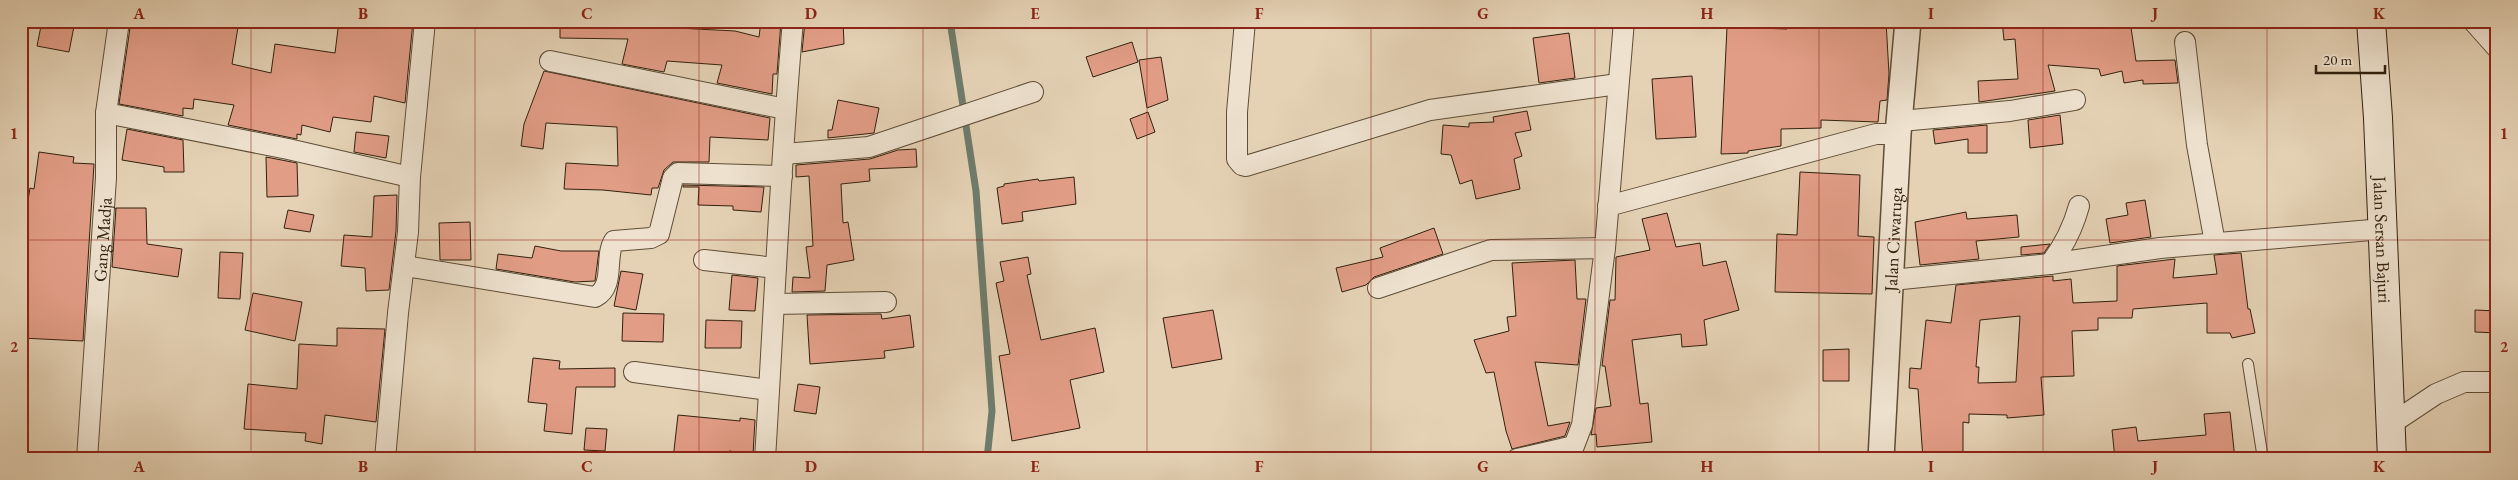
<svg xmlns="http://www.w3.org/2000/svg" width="2518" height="480" font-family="'EB Garamond',serif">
<rect width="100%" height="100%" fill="#e5d2b5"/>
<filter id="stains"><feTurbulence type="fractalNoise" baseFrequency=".004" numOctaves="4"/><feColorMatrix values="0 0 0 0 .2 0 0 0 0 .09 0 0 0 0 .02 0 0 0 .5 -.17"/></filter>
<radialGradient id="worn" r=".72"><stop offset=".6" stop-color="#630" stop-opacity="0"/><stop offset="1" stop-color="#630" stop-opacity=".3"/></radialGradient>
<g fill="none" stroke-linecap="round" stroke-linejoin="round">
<path stroke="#6e7c6c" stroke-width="7" d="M950,21L976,191L992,411L987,459"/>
</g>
<path fill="#e29d87" stroke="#31210d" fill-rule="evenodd" d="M42,21H75L69,52L37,46Z
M131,21H239L232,64L271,73L275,44L335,53L339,21L371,24V21H413L405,103L374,96L371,122L333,117L330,132L302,125L301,135L297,134V139L228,125L234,105L194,99L193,109L183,108V116L119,104Z
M560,21H633L658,27L735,31L759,37L761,21H781L777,74H773L772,94L717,83L722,65L667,61L664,72L622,64L628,39L560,38Z
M805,21H843L844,44L802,52Z
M1785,21H1886L1889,74L1887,100L1880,101L1878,122L1821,120V128L1781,129V146L1748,151V153L1721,154L1727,27L1787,29Z
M2002,21H2130L2136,61L2175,60L2178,83L2143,84V80L2124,83L2122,71L2101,76L2099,69L2048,65L2055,91L1979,102L1978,81L2018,79L2015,39L2004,40Z
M1569,33L1575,78L1539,83L1533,38Z
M1132,42L1138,62L1093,77L1086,57Z
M1161,57L1168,100L1147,108L1139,60Z
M544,71L770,118L768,140L710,137L709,162H673L664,170L658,188H652L651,195L603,190L564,189L566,163L618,166L617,127L546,123L543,149L521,146L524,124Z
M1692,76L1696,137L1656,139L1652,79Z
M838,100L879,108L874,133L828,138V130H832Z
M1527,111L1531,130L1515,133L1522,156L1514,159L1520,189L1476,199L1472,180L1460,184L1451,155L1441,154L1443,125L1469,127V123L1494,122L1493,117Z
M1148,112L1155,132L1137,139L1130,119Z
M2060,115L2063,144L2030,148L2028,120Z
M1987,125V153H1968V139L1935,144L1933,130Z
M127,129L183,140L184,172H164V167L122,160Z
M356,132L389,136L386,158L354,152Z
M916,149L917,167L869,169L870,181L841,184L843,223L848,222L854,260L827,265L825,291L792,292L793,277L810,278L806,247L813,246L809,176L796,177V165L870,159L898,150Z
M39,152L74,157L73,163L94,164L83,341L21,338L24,259L21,258V243L30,188L34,189Z
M266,157L297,163L298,196L267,197Z
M1800,172L1860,175L1858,236L1874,237L1872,294L1775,292L1777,234L1797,235Z
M1074,177L1076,204L1022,212L1023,221L1002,224L997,188L1004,186V184L1038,179L1039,181Z
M683,185L764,187L761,212L733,210V206L698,205L699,187H683Z
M397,195L396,231L389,290L366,291L365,268L341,266L344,235L372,237L374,196Z
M2145,200L2151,237L2110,243L2106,219L2128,215L2126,203Z
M116,208H146L147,244L182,249L178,277L112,267Z
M288,210L314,215L310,232L284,228Z
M1966,212L1967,219L2017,215L2019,237L1976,241L1979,259L1920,265L1915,222Z
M1667,213L1676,247L1700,243L1703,266L1726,261L1739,310L1704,320L1707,345L1682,347L1681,334L1632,340L1640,404L1648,403L1652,442L1597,447L1596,434L1591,435L1596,408L1611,406L1605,366H1602L1610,300H1615L1616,257L1650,250L1642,219Z
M470,222L471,260H440L439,223Z
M1434,228L1443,254L1374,277L1366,285L1342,292L1336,268L1383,257L1380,248Z
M2050,244L2044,253L2021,255V247Z
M535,246L561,251H599L595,281L575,282L496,269L498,254L532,258Z
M220,252L243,253L240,299L218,298Z
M2241,253L2248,309H2250L2255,333L2232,338L2230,333H2207V303L2133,309L2132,318H2098V330L2072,331L2074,376L2041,377L2044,415L2007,418V415L1969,414V423L1963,422V459H1923L1918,389L1909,388L1910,368L1921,369L1926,320L1951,323L1956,285L2053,276V281L2071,279L2073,303L2117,301V266L2175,259L2173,278L2217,274L2214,255ZM2020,316L2016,382L1978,383L1979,367H1976L1980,320Z
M1028,257L1031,274L1027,275L1041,340L1095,328L1104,372L1070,380L1080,428L1012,441L999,356L1010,354L996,283L1004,281L1000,262Z
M1575,260L1577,299H1586L1578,365L1535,362L1548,426L1570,422L1565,436L1512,449L1506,431L1494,372L1486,373L1474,340L1509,331L1507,317L1516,316L1512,263Z
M621,271L643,274L636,310L614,306Z
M732,275L758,278L755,311L729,310Z
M253,293L302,302L295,341L245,330Z
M1213,310L1222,359L1172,368L1163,318Z
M2475,310L2497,311V333L2475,332Z
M623,313L664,314L663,342L622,341Z
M881,314L882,319L910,315L914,347L884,351L885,358L810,364L807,315Z
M706,320L742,321L741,348H705Z
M337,328L385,329L376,422L325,415L322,444L305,441L306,433L244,429L248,384L297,389L299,344L337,346Z
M1849,349V381H1823V350Z
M533,358L560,361L559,369L615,368V387H576L572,434L544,431L547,404L528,402Z
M798,384L820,387L816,414L794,411Z
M2230,412L2235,459H2115L2112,430L2136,427L2138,441L2206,435L2204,414Z
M678,415L740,421V418L755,420L753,454L729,451L728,459H673Z
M586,428L607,429L605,451L584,450Z"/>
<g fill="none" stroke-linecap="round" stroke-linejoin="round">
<g stroke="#5e4d37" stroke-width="12">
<path id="service" d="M2248,364L2263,459"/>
</g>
<g stroke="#5e4d37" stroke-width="22">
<g id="minor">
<path d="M1245,21L1237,112V159L1242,165L1246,166L1430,110L1618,84"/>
<path d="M2473,21L2497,48"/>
<path d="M2185,42L2197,145L2215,243"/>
<path d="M550,61L785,109"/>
<path d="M106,113L288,149L410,177"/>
<path d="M1901,121L2010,111L2075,100"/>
<path d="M784,154L869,147L1033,92"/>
<path d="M1608,206L1876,134H1898"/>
<path d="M704,260L776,268"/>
<path d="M2050,264C2064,246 2073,228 2079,206"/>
<path d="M405,266L595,297C616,286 604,257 614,241L651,238L659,234L673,178L678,173L782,176"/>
<path d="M1892,280L2050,264L2160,248L2383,229"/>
<path d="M1378,288L1491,250L1605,248"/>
<path d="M774,304L886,302"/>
<path d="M634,372L769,390"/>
<path d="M2391,424L2436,394L2464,382H2497"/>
<path id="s1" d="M87,459L106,178V113L119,21"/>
<path d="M385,459L398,313L408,232L410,177L425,21"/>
<path d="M765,459C774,313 780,167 793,21"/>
<path d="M1517,459L1574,446L1582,425L1605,248L1624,21"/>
</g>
</g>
<g stroke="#5e4d37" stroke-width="28">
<g id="tertiary">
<path id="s2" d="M1881,459L1898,134L1908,21"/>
</g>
</g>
<g stroke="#31210d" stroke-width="30">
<g id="secondary">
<path id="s3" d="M2371,21L2378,118L2392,459"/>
</g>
</g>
<use href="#service" stroke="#eee2cf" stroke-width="10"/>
<use href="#minor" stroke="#eee2cf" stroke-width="20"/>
<use href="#tertiary" stroke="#eee2cf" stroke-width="25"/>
<use href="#secondary" stroke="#eee2cf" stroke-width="28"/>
</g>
<path fill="none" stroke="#8f2418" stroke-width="1" stroke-opacity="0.55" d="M251,21V459M475,21V459M699,21V459M923,21V459M1147,21V459M1371,21V459M1595,21V459M1819,21V459M2043,21V459M2267,21V459M21,240H2497"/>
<g text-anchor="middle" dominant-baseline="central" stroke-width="4.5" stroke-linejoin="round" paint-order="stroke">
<g font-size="18" fill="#31210d" stroke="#eee2cf">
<text stroke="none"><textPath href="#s1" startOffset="220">Gang Madja</textPath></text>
<text stroke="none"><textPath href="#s2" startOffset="220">Jalan Ciwaruga</textPath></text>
<text stroke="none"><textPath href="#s3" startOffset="219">Jalan Sersan Bajuri</textPath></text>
</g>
</g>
<rect width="2518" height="480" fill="none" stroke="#e5d2b5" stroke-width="55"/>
<path d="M2316 65v8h69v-8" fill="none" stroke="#31210d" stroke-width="2.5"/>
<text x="2323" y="65" font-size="15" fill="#31210d" stroke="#eee2cf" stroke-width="4" paint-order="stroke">20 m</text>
<rect x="28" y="28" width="2462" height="424" fill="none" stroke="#8f2418" stroke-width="2"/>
<g font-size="16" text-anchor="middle" font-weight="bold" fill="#8f2418">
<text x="139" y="19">A</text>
<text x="363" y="19">B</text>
<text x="587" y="19">C</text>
<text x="811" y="19">D</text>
<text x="1035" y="19">E</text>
<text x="1259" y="19">F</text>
<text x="1483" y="19">G</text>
<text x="1707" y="19">H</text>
<text x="1931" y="19">I</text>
<text x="2155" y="19">J</text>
<text x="2379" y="19">K</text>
<text x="14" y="139">1</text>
<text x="2504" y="139">1</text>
<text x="14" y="352">2</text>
<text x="2504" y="352">2</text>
<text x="139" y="472">A</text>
<text x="363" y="472">B</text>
<text x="587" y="472">C</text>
<text x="811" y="472">D</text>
<text x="1035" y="472">E</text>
<text x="1259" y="472">F</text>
<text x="1483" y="472">G</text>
<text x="1707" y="472">H</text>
<text x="1931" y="472">I</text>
<text x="2155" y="472">J</text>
<text x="2379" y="472">K</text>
</g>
<rect width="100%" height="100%" filter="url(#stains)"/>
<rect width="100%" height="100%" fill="url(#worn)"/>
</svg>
